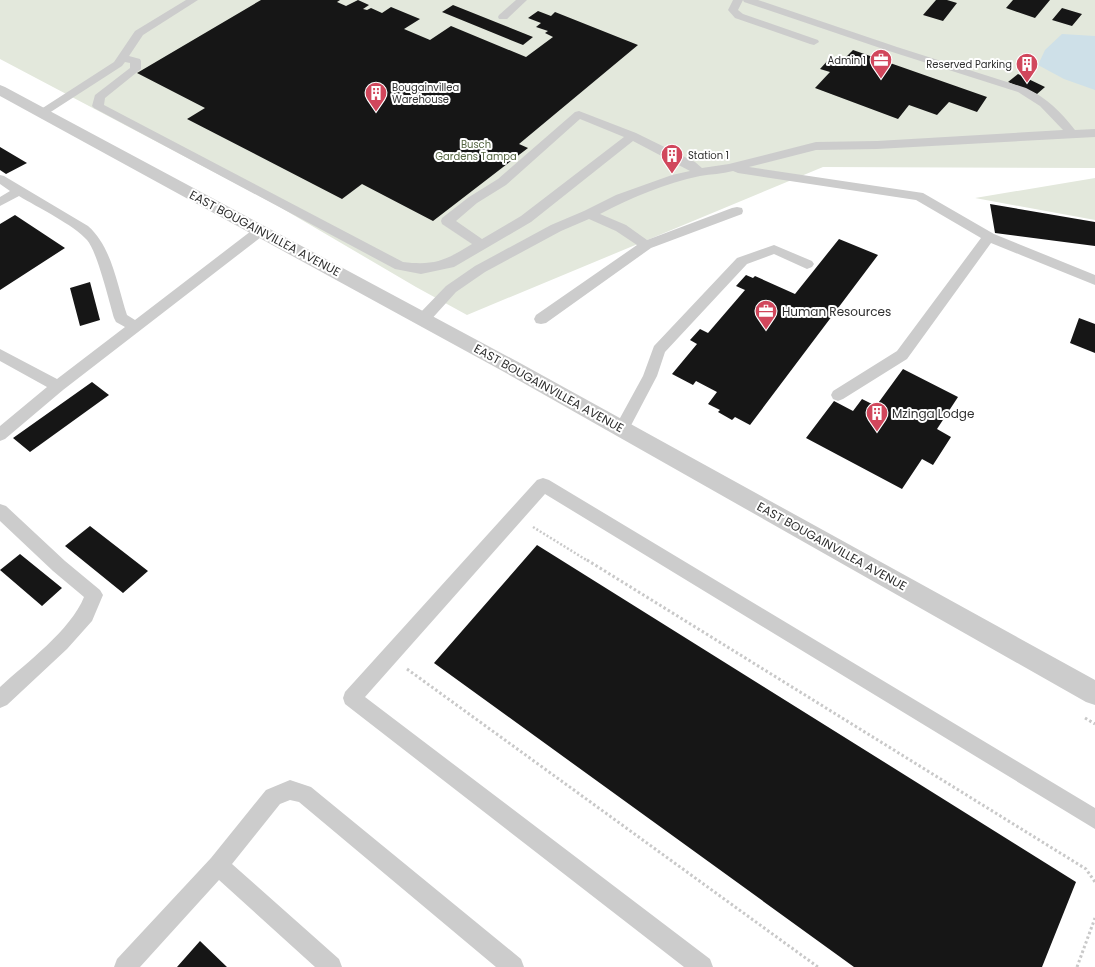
<svg xmlns="http://www.w3.org/2000/svg" width="1095" height="967" font-family="Poppins,sans-serif">
<rect width="100%" height="100%" fill="#fff"/>
<path fill="#e3e8dc" d="M0,0H1095V168L823,167L467,315L416,287L278,206L0,59Z
M1095,178V220L975,198Z"/>
<path fill="#cee0e8" d="M1062,34L1095,36V90L1064,79L1038,65L1045,50Z"/>
<path fill="#161616" d="M261,0H340L337,2L346,6L358,0L369,5L363,9L367,10L371,8L382,13L391,7L420,19L404,29L430,40L451,26L526,57L553,37L545,33L548,31L536,27L541,23L528,18L538,11L551,16L555,12L638,45L519,144L528,148L433,221L362,184L342,199L187,119L205,108L137,73Z
M936,0H947L957,3L943,21L923,15Z
M1013,0H1050L1035,18L1006,8Z
M453,5L533,37L523,45L442,12Z
M1062,8L1082,14L1072,26L1052,20Z
M853,50L987,97L977,112L949,102L937,115L909,105L898,119L815,88L830,72L820,69L830,58L841,62Z
M1018,74L1045,87L1037,94L1008,82Z
M0,147L27,163L6,174L0,170Z
M990,204L1095,222V246L995,233Z
M15,215L65,248L0,290V224Z
M839,239L878,255L750,425L735,417L732,420L718,412L720,410L708,404L717,392L696,381L693,385L672,374L697,344L690,340L700,329L708,333L745,290L736,286L746,275L753,278L755,276L795,294Z
M90,282L100,320L80,326L70,288Z
M1079,318L1095,324V353L1070,343Z
M903,369L958,397L937,429L951,437L933,465L922,459L902,489L806,438L834,401L853,411L862,399L876,406Z
M92,382L109,395L30,452L13,438Z
M90,526L148,571L123,593L65,546Z
M537,545L1076,882L1042,967H854L434,663Z
M20,554L62,588L42,606L0,570Z
M200,941L227,967H177Z"/>
<g fill="none" stroke-linecap="round" stroke-linejoin="round">
<path stroke="#c9c9c9" stroke-width="2.5" stroke-dasharray="2 2" stroke-linecap="butt" d="M533,527L588,561"/>
<path stroke="#c9c9c9" stroke-width="3" stroke-dasharray="2.5 2.5" stroke-linecap="butt" d="M587,560L1086,869L1095,882
M407,669L818,967
M1085,718L1095,724
M1077,967L1095,918"/>
<path fill="#ccc" fill-rule="evenodd" d="M186,0H198L143,35L129,56L140,59L141,61V69L105,98L104,105L403,262C435,266 446,260 472,244L442,224L441,221L442,218L469,197L498,179L575,112L579,111L636,133L695,162L702,168L729,164L816,142L877,141L1063,130L1040,106L1018,92L889,51L744,2L743,0L738,10L743,14L818,40L819,42L814,45L810,44L735,18L728,10L733,0H758L897,47L1026,88C1047,98 1061,112 1075,130L1095,129V137L877,149L816,150L749,167L923,193L994,234L1095,275V285L991,243L907,359L843,399L838,401L833,399L831,395L833,391L897,351L981,238L916,200L738,173L733,171C722,174 711,174 700,176C665,183 631,198 600,214L626,225L647,240L732,208L737,207L742,208L743,211L742,214L651,248L546,323L541,324L536,323L534,319L536,315L637,245L616,231L589,219L561,231L485,272L456,292L428,323L423,324L418,323L416,319L418,315L446,286L475,266L551,225L584,211L616,195L672,175L690,171L633,141L531,222L454,267L421,274L395,269L94,108L92,106L95,95L130,68V63L125,62L122,66L46,115H38L36,113L38,111L114,62L135,31ZM580,119L624,137L521,216L482,239L456,221L477,203L506,185Z
M516,0H527L507,19H499L498,17L499,15Z
M0,175L4,176L88,226C112,247 117,285 127,315L135,320L255,228L260,227L265,228L266,231L265,234L63,390L5,439L0,441V426L47,387L0,361V349L57,379L125,327L116,322L114,318C109,301 97,251 87,240C74,225 37,207 19,196L0,206V197L10,191L0,184Z
M774,245L812,261L814,264L812,267L807,269L774,254L747,264L665,352L657,376L627,433L622,435L617,433L614,429L643,376L654,346L737,258Z
M543,478L549,480L1095,808V829L545,494L365,697L710,959L713,967H684L345,704L343,698L345,692L537,480Z
M0,504L6,506L65,561L100,590L103,595L92,621L67,649L7,705L0,708V687C26,663 71,630 84,597L53,571L0,521Z
M290,780L311,787L521,959L524,967H496L299,802L290,800L280,804L232,864L339,959L342,967H315L219,880L140,967H114L117,959L211,858L266,790Z"/>
<path fill="#ccc" fill-rule="evenodd" d="M0,85L5,87L520,363L1095,680V705L1086,702L506,373L0,96Z"/>
</g>
<defs>
<g id="office-pin" transform="scale(1.15)"><path d="M0 17L-7.5 6A9.5 9.5 0 1 1 7.5 6Z" fill="#d1475c" stroke="#fff"/><path d="M-6-3h4V-5.5h4V-3h4V5H-6ZM-1-4.5V-3h2v-1.5ZM-6 0V1H6V0Z" fill="#fff"/></g>
<g id="building-pin" transform="scale(1.15)"><path d="M0 17L-7.5 6A9.5 9.5 0 1 1 7.5 6Z" fill="#d1475c" stroke="#fff"/><path d="M-4-6H4V6H1V3H-1V6H-4ZM-2.5-4.3h1.7v1.8h-1.7ZM.8-4.3h1.7v1.8H.8ZM-2.5-1h1.7V.8h-1.7ZM.8-1h1.7V.8H.8Z" fill="#fff"/></g>
</defs>
<g fill-rule="evenodd">
<use href="#office-pin" x="881" y="60"/>
<use href="#building-pin" x="1027" y="64"/>
<use href="#building-pin" x="376" y="93"/>
<use href="#building-pin" x="672" y="155"/>
<use href="#office-pin" x="766" y="311"/>
<use href="#building-pin" x="877" y="413"/>
</g>
<g text-anchor="middle" dominant-baseline="central" stroke-width="4" stroke-linejoin="round" paint-order="stroke">
<g font-size="10" fill="#2f2f2f" stroke="#fff" text-anchor="end">
<text x="866" y="60">Admin 1</text>
<text x="1012" y="64">Reserved Parking</text>
<text x="392" y="87" text-anchor="start">Bougainvillea<tspan x="392" dy="12">Warehouse</tspan></text>
<text x="688" y="155" text-anchor="start">Station 1</text>
</g>
<g font-size="10" fill="#556642" stroke="#fff">
<text x="476" y="144">Busch<tspan x="476" dy="12">Gardens Tampa</tspan></text>
</g>
<g font-size="12" fill="#2f2f2f" stroke="#fff">
<text transform="translate(265 233) rotate(28)">EAST BOUGAINVILLEA AVENUE</text>
<text transform="translate(549 388) rotate(29)">EAST BOUGAINVILLEA AVENUE</text>
<text transform="translate(832 546) rotate(29)">EAST BOUGAINVILLEA AVENUE</text>
</g>
<g font-size="12" fill="#2f2f2f" stroke="#fff" text-anchor="start">
<text x="782" y="311">Human Resources</text>
<text x="892" y="413">Mzinga Lodge</text>
</g>
</g>
</svg>
